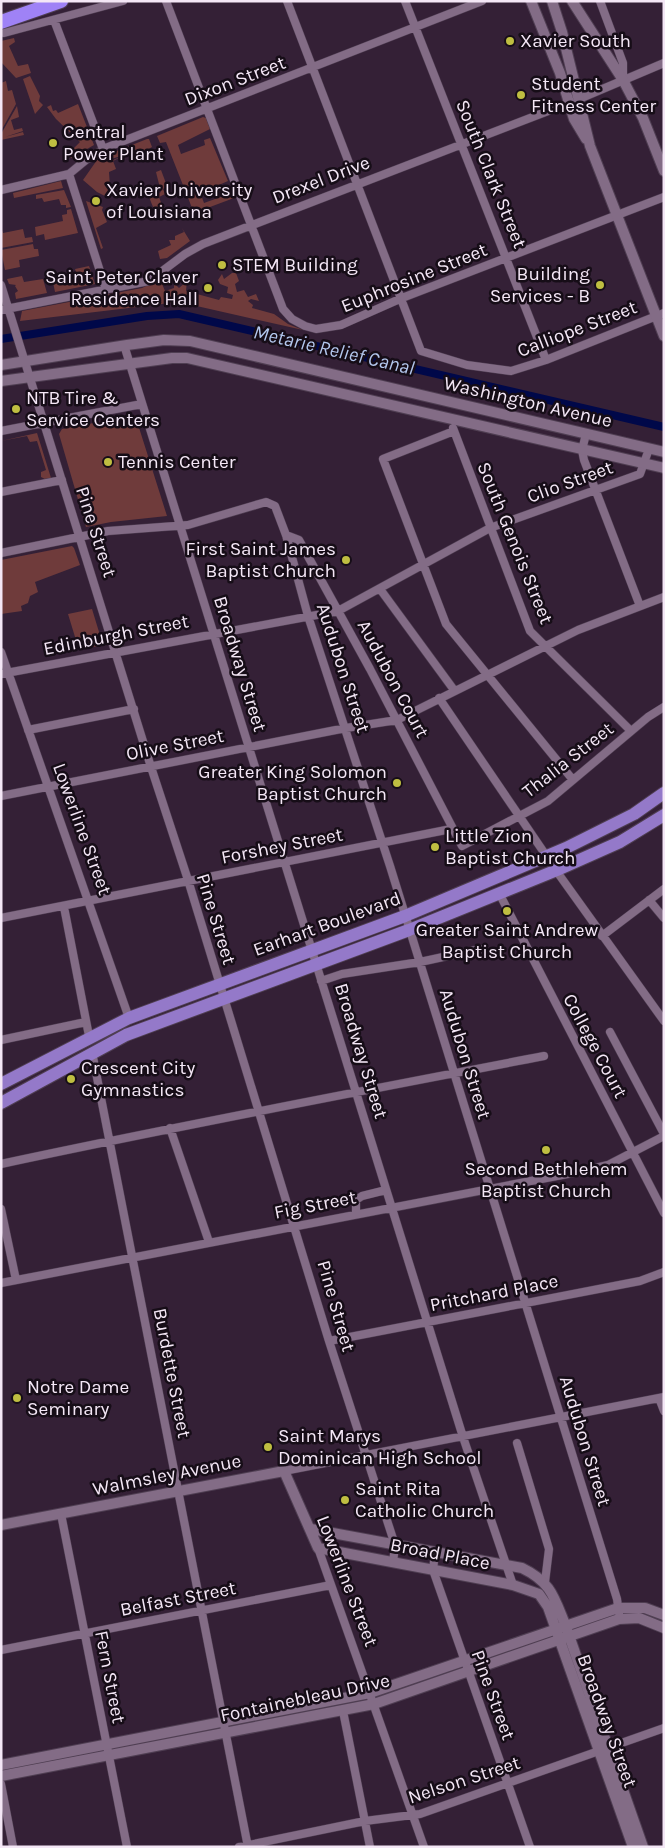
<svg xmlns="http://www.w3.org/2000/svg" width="665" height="1848" font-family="Karla,sans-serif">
<rect width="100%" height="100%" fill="#342036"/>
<path fill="#6f3b3b" d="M14,38L15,42L9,46L18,66L28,64L31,73L16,78L1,62V41Z
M30,76L40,96L39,101L43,105L35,114L23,79Z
M6,81L8,91L12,90L16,104L1,131V83Z
M78,104L94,145L71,158L67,155L80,142L56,119L47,107L51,105L53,111L56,110L58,113Z
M17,106L19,117L11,120L14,130L22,128L23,131L5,137L23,132L24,135L1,140V134Z
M203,117L206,118L210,129L178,145L181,154L205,145L204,140L210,138L228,181L205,191L201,195L204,203L229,194L231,191L234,198L194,213L166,142L160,143L157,136Z
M147,139H149L152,147L147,150L149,155L144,158L141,150L111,159L99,158Z
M125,155L113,161L116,169L109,172L110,187L105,196L97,192L83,180L97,160L111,161Z
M161,170L167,186L163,189L165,194L159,197L164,211L162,209L155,212L149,197L161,192L156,172Z
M61,181L63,188L14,198L13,193Z
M64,190L71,207L66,208V205H61L59,199L44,202L42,198L36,199V195Z
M86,201L103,207L102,210L107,222L96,228L103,248L101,249Z
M71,209L78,233L45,240L44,234L36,236L35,227L63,221L62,215L67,214V210Z
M1,227L3,233L23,229L25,238L32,237L33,242L1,248Z
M182,228L190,241L167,258L160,259L158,251L171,245L169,240H175V236L184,232Z
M33,244L34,249H38L39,256L19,260L20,267L5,270L1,250Z
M89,266L95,284L55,292L53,282L72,278L71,273L76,272L75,269Z
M232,273H236L239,281L235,284L237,292L244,290L248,297L256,294L259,301L251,299L248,301L253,305L252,308L274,314L288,324L303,330L179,302L20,321L22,311L142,288L160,279L165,291L174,288V283L179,288L187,281L186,291L219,300L221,297L232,299L233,295L227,293L228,287L220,284L218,280L222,274L224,279Z
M22,276L24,282L43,279L47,293L16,299L15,293L18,291L15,286L16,285L9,284L7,279Z
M135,415L167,516L111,522L86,527L59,434L62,429Z
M37,433L51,478L45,479L41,477V472L46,470L37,441L30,442L27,436L1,441Z
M72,546L74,548L80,565L35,582L38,592L30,596L28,603L21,606L22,611L1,614V560Z
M92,609L103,645L79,650L68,614Z"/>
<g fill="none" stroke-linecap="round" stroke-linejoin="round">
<path stroke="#000849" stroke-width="8" d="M1,339L147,316L179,314L664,427"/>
<g stroke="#4f3e52" stroke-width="9">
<path id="minor" d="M166,1L283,309L292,319L305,326L316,329L341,325L402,298L664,197
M287,1L421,351L467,365L511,371L546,360L664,313
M405,1L546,360
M600,1L623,63V80
M54,20L103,149
M4,33L123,1
M579,99L664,63
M69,174L106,290
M1,190L69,174L86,160L103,149L482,1
M1,285L151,767L188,880L329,1341L395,1545L393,1563
M1,310L149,281L185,254L203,244L569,103
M124,345L463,1437L513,1585
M453,428L530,631L631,731
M1,431L142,404
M454,431L383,459L446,624L573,780
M586,434L582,450L584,460L640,606
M1,492L62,480
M286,535L299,540L370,669L462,846L548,801L648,717L664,707
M1,553L108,531L188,525L266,502L275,506L286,535L308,616L390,866L617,1599L619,1613
M380,589L454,690
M1,652L129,1018
M1,674L338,611L490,528L640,474L649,449
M439,698L560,876L664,1021
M28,730L134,709
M1,796L346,728L397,720L578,630L664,597
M499,893L664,1213
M649,900L664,918
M64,907L89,1036
M1,918L451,829
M602,936L664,889
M321,981L342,974L420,962L480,949
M610,1032L664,1134
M1,1040L86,1022
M92,1052L248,1847
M170,1128L209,1242
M1,1164C182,1125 363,1091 544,1056
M1,1209L16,1280
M356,1214V1200L362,1196L386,1190
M1,1283L583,1171L608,1165L664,1136
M329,1341L640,1281L664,1272
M659,1398L664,1411
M517,1443L549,1549L545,1582
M284,1471L664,1397
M61,1514L127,1847
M318,1548L424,1847
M435,1552L433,1570L530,1847
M1,1650L331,1585
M343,1711L370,1847
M1,1784L13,1847
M239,1847L365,1821L420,1814L664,1728"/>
</g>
<g stroke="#4f3e52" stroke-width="12">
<path id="tertiary" d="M531,1L560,73L574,119L586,139
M552,1L562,32L590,146L664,336
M572,1L623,80L643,118L664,171
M1,365L127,345L164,340L190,341L664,452
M1,381L172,358H187L664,468
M1,1525L284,1471L318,1548L513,1585L539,1594L548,1607L633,1847
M311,1529L522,1568C551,1582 554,1597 565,1624L643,1847
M1,1765L370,1693L618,1608H645L664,1615
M1,1776L374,1704L619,1619L639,1618L664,1628"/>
</g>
<g stroke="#4f3e52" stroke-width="14">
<path id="primary" d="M1,1084L129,1018L405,916L566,848L634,814L664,793
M1,1103L126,1035L409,930L557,870L620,842L664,815"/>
</g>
<g stroke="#4f3e52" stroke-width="16">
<path id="motorway" d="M1,22L61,1"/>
</g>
<use href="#minor" stroke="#836c86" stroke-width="8"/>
<use href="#tertiary" stroke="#836c86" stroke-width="10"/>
<use href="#primary" stroke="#9479c9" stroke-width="12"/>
<use href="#motorway" stroke="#9f82f6" stroke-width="14"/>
</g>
<g fill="#bfbe41" stroke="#160d17" stroke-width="2">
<circle cx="510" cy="41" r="5"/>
<circle cx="521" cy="95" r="5"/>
<circle cx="53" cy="143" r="5"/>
<circle cx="96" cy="201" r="5"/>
<circle cx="222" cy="265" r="5"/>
<circle cx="600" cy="285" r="5"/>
<circle cx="208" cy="288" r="5"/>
<circle cx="16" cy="409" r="5"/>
<circle cx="108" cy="462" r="5"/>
<circle cx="346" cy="560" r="5"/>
<circle cx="397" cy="783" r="5"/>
<circle cx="435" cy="847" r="5"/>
<circle cx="507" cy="911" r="5"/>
<circle cx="71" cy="1079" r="5"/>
<circle cx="546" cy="1150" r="5"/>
<circle cx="17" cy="1398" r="5"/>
<circle cx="268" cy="1447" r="5"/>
<circle cx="345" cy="1500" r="5"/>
</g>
<g text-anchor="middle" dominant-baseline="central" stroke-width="5" stroke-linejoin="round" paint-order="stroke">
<g font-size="19" fill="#f4e7f6" stroke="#160d17" text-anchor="start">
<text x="520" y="41">Xavier South</text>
<text x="531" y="84">Student<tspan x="531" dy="22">Fitness Center</tspan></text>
<text x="63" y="132">Central<tspan x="63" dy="22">Power Plant</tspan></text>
<text x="106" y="190">Xavier University<tspan x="106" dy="22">of Louisiana</tspan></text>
<text x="232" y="265">STEM Building</text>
<text x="590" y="274" text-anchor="end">Building<tspan x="590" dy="22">Services - B</tspan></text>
<text x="198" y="277" text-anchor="end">Saint Peter Claver<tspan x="198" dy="22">Residence Hall</tspan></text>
<text x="26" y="398">NTB Tire &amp;<tspan x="26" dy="22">Service Centers</tspan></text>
<text x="118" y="462">Tennis Center</text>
<text x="336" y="549" text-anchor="end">First Saint James<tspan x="336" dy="22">Baptist Church</tspan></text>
<text x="387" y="772" text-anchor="end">Greater King Solomon<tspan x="387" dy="22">Baptist Church</tspan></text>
<text x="445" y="836">Little Zion<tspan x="445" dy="22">Baptist Church</tspan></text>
<text x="507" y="930" text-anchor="middle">Greater Saint Andrew<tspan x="507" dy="22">Baptist Church</tspan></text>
<text x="81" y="1068">Crescent City<tspan x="81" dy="22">Gymnastics</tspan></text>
<text x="546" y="1169" text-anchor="middle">Second Bethlehem<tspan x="546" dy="22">Baptist Church</tspan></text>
<text x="27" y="1387">Notre Dame<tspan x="27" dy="22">Seminary</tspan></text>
<text x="278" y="1436">Saint Marys<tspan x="278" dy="22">Dominican High School</tspan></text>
<text x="355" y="1489">Saint Rita<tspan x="355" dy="22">Catholic Church</tspan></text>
</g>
<g font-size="19" fill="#f4e7f6" stroke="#160d17">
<text transform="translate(235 81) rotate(-21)">Dixon Street</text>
<text transform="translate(491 174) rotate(68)">South Clark Street</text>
<text transform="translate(321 180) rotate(-21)">Drexel Drive</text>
<text transform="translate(414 278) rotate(-22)">Euphrosine Street</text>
<text transform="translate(577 329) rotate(-21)">Calliope Street</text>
<text transform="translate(528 402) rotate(13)">Washington Avenue</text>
<text transform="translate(570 482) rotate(-20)">Clio Street</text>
<text transform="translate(96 532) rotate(72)">Pine Street</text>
<text transform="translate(515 543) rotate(68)">South Genois Street</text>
<text transform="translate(116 635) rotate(-11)">Edinburgh Street</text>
<text transform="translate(240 664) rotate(73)">Broadway Street</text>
<text transform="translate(343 668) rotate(72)">Audubon Street</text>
<text transform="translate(393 679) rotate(62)">Audubon Court</text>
<text transform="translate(175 745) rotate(-11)">Olive Street</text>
<text transform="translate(568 760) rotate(-38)">Thalia Street</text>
<text transform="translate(82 829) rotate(70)">Lowerline Street</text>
<text transform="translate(282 846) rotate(-11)">Forshey Street</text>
<text transform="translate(216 919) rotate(73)">Pine Street</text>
<text transform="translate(327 924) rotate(-20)">Earhart Boulevard</text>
<text transform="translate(595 1046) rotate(62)">College Court</text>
<text transform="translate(361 1051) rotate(73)">Broadway Street</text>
<text transform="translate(465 1054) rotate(73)">Audubon Street</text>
<text transform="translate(315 1205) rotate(-11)">Fig Street</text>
<text transform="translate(494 1293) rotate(-11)">Pritchard Place</text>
<text transform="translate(336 1306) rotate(74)">Pine Street</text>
<text transform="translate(172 1373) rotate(79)">Burdette Street</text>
<text transform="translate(585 1441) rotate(73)">Audubon Street</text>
<text transform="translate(167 1475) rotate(-11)">Walmsley Avenue</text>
<text transform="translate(440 1554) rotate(11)">Broad Place</text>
<text transform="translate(347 1581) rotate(69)">Lowerline Street</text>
<text transform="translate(178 1599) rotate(-11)">Belfast Street</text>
<text transform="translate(110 1677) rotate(79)">Fern Street</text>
<text transform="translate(493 1695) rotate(70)">Pine Street</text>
<text transform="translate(305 1698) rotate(-12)">Fontainebleau Drive</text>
<text transform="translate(607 1721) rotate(70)">Broadway Street</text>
<text transform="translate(464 1780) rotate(-18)">Nelson Street</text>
</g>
<g font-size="20" font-style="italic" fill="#b3c7ed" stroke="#160d17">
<text transform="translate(334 350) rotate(13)">Metarie Relief Canal</text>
</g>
</g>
<rect width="665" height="1848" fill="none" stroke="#f4e7f6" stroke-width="5"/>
</svg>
